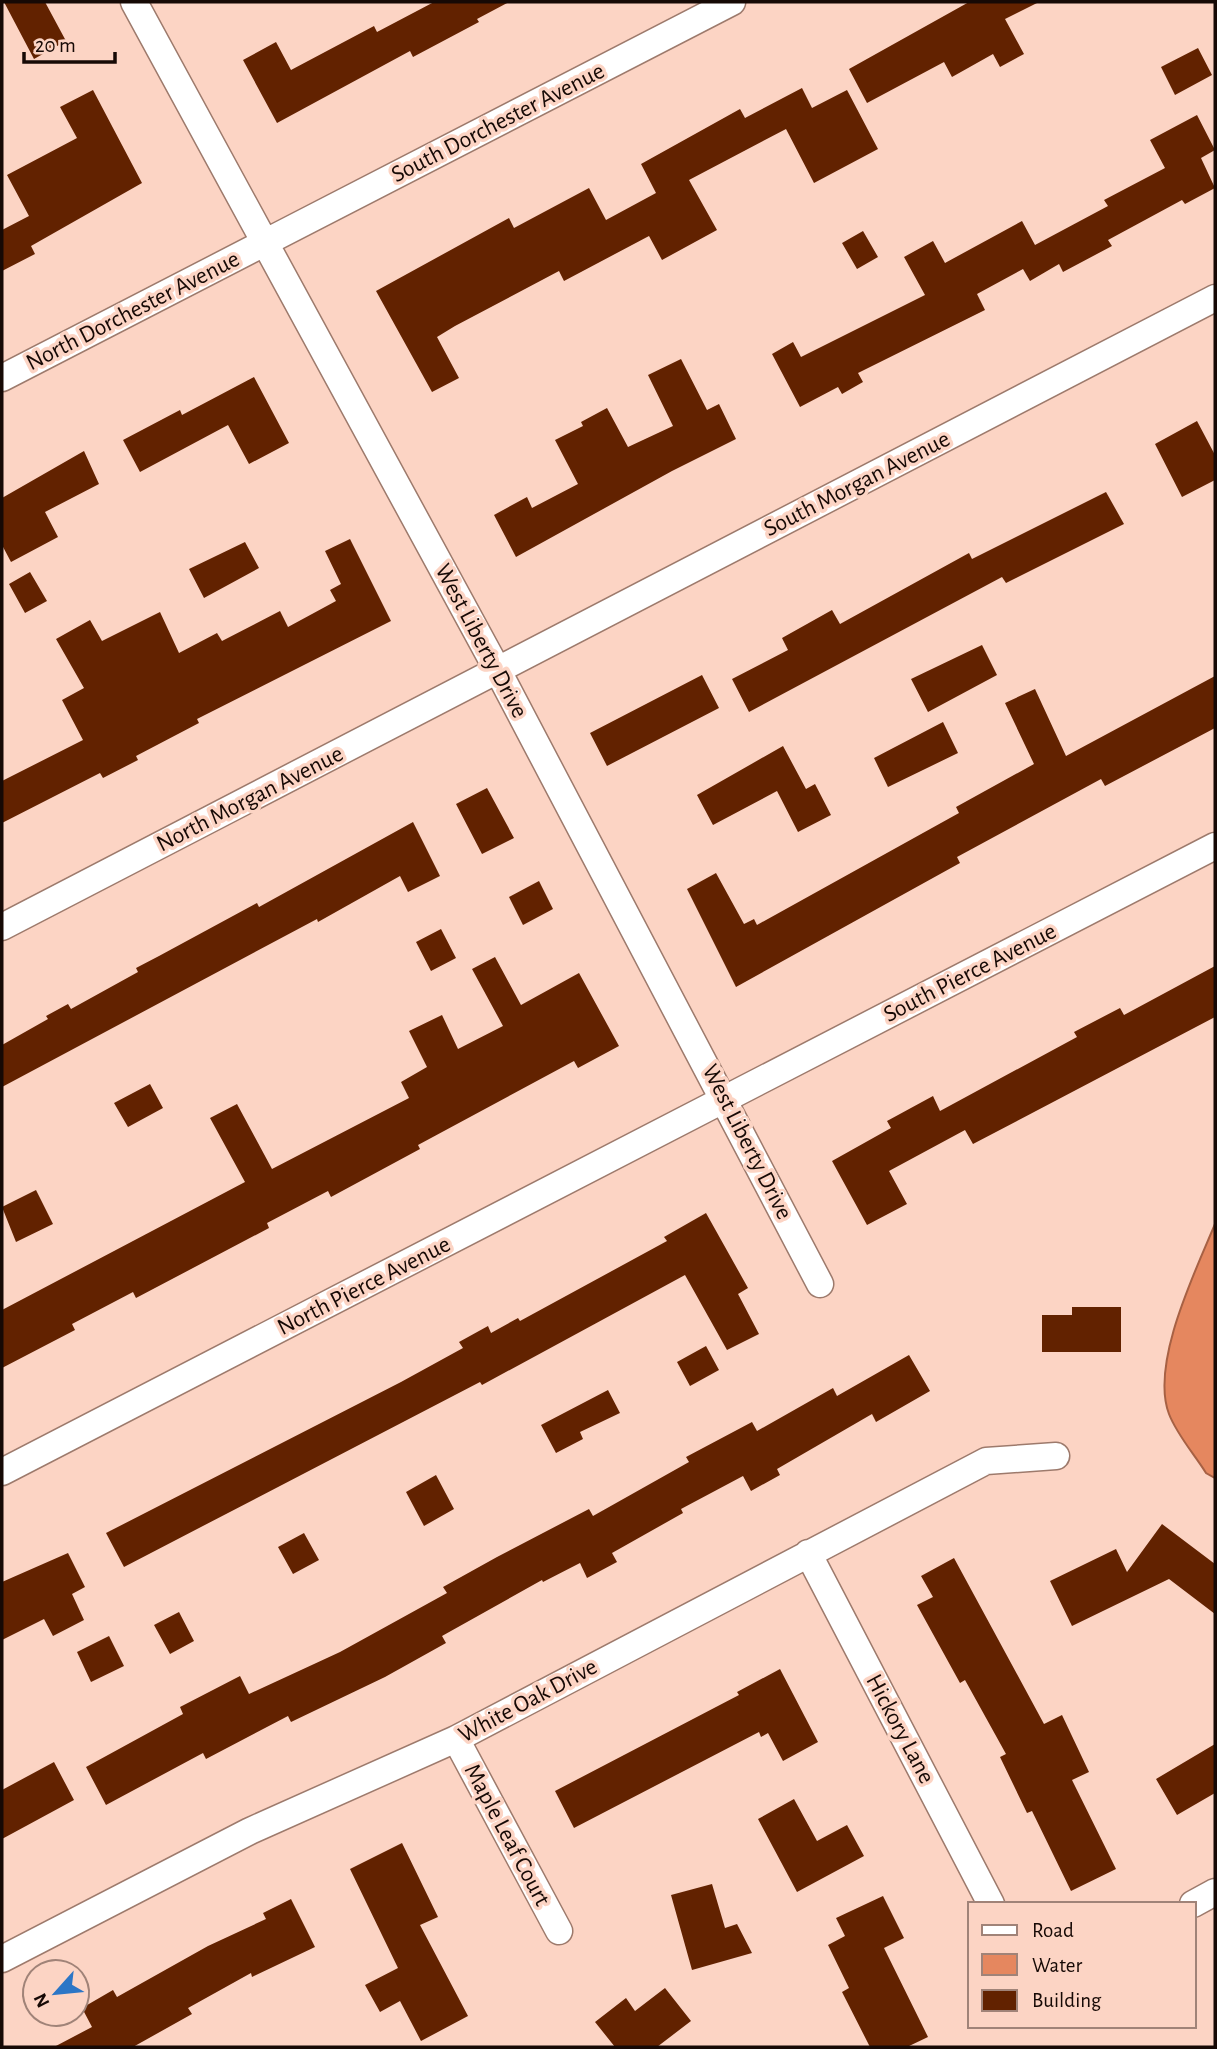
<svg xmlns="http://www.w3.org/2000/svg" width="1217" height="2049" font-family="'Alegreya Sans',sans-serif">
<rect width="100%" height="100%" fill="#fcd4c4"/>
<path fill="#e5875f" stroke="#a76144" stroke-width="2" d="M1215,1224V1478L1206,1473C1195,1455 1177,1435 1169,1414C1150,1364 1195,1272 1215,1224Z"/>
<path fill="#622200" d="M4,2H45L66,41L34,59Z
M434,2H509L477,19L479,22L413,57L410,51L277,123L243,60L276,42L291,70L374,26L377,32Z
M969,2H1039L1005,19L1024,54L1000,67L993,54L952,77L944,62L867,103L849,69Z
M1198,48L1212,75L1175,95L1161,67Z
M802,88L812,108L847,90L878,149L814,183L786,129L689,180L717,230L662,260L649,236L564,281L559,271L455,326L437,337L459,378L432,392L376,291L509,218L514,228L589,188L606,220L656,193L641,164L740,109L745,118Z
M93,90L142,183L31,246L35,254L2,271V230L29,216L7,175L77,138L60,107Z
M1197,115L1215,150L1201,158L1215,188L1185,204L1182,200L1108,240L1112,246L1063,272L1059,264L1030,281L1023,269L977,294L985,310L858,373L863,382L842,394L838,387L800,407L772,354L793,342L801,357L925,295L904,257L933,241L945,263L1022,221L1035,245L1108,206L1104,200L1165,168L1150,140Z
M863,231L878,257L857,269L842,243Z
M681,359L707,410L719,404L736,439L672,471L516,557L494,515L527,497L532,508L578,484L555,440L583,426L581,422L607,408L628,447L673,426L648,375Z
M254,377L289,443L249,464L228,425L140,472L123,440L180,410L182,415Z
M1197,421L1215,455V480L1182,497L1155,444Z
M84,451L99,484L45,512L58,537L11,562L2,545V498Z
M1106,492L1124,524L1006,583L1002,577L749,712L732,679L788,650L782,638L832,610L840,624L969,553L972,559Z
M350,539L391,621L197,719L199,723L136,756L138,760L103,778L100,773L2,823V781L83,740L62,700L84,688L56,639L90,620L102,641L160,612L179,653L217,633L222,641L280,611L288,627L336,601L330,590L341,584L325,551Z
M245,542L259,568L204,598L189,569Z
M30,572L47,601L25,613L9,584Z
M982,645L997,675L928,712L911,679Z
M702,675L719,708L607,766L590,733Z
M1215,676V728L1105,786L1101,779L957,857L960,863L736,987L687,889L716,873L744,924L754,919L757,925L959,813L956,807L1034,764L1005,703L1035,689L1066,756Z
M943,722L958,753L888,787L874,758Z
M783,746L806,789L815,784L831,815L798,832L777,791L713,825L697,795Z
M487,788L514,838L482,854L456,804Z
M413,822L440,876L408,892L400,876L318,922L317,919L2,1087V1045L48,1019L46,1016L68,1004L71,1009L138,972L136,968L159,956L257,903L259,907Z
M539,881L553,909L523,925L509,897Z
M441,929L456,958L431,971L416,942Z
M495,957L521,1005L579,973L619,1046L578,1068L574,1061L418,1145L420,1149L331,1197L328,1191L267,1223L269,1228L136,1298L133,1292L72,1324L75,1330L2,1368V1310L245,1182L210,1118L237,1104L272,1169L409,1098L401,1082L427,1067L409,1031L442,1015L458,1049L503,1026L472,969Z
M1215,966V1017L973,1144L965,1130L889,1171L907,1204L867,1225L832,1161L891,1128L887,1121L933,1096L940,1111L1077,1037L1074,1032L1120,1008L1124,1015Z
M150,1084L163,1108L128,1127L114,1103Z
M36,1190L53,1224L16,1242L2,1207Z
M706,1213L748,1288L738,1294L759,1334L727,1350L685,1275L482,1385L480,1382L124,1567L106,1533L401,1382L463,1348L459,1342L488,1326L491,1333L518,1318L520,1321L667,1241L664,1237Z
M1072,1307H1121V1352H1042V1315H1072Z
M706,1346L719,1370L690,1386L677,1362Z
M909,1355L930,1391L876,1422L872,1414L777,1469L780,1475L751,1491L743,1476L681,1509L683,1513L612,1553L617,1562L587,1578L580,1563L543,1582L542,1580L442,1636L446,1643L385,1677L291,1722L288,1716L206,1759L203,1753L106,1805L86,1767L183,1714L180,1707L240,1676L249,1694L340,1652L447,1593L443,1587L497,1557L589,1509L593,1516L689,1462L686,1457L752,1422L757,1431L833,1388L837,1396Z
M608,1390L620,1413L580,1432L583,1439L556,1453L541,1425Z
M436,1475L454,1509L424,1526L406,1492Z
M1162,1524L1215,1564V1614L1169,1579L1072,1626L1050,1581L1116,1549L1127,1572Z
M304,1533L319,1560L293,1574L278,1547Z
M68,1553L85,1587L72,1594L84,1620L53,1636L44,1619L2,1640V1582Z
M954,1558L1044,1724L1062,1715L1089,1772L1072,1780L1116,1869L1071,1891L1032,1811L1027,1813L1000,1757L1006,1754L965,1680L960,1683L917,1605L933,1597L921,1576Z
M179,1612L194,1641L170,1654L154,1625Z
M109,1636L124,1666L91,1682L77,1652Z
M780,1669L818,1742L783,1761L768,1733L761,1737L759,1732L574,1828L555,1791L739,1695L737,1692Z
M1215,1744V1793L1177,1815L1156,1779Z
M54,1762L74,1800L2,1839V1790Z
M794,1799L817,1841L847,1825L864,1856L797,1892L758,1819Z
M402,1843L438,1917L420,1925L468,2016L421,2041L400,2001L380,2012L365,1985L398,1968L350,1869Z
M712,1884L725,1928L737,1924L752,1953L692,1970L671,1895Z
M883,1896L904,1938L884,1948L928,2037L907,2047H870L842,1992L849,1988L828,1945L845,1936L836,1918Z
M291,1899L315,1947L252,1977L251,1973L188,2008L192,2014L133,2047H54L92,2027L82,2008L113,1990L117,1997L208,1946L266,1919L263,1913Z
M665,1988L691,2021L657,2047H615L595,2022L626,1998L635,2011Z"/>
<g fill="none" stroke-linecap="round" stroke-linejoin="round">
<g stroke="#9d7a6c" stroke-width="29">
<path id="street" d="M134,2L498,671L820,1284
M2,378L732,2
M2,927L1215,298
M2,1472L1215,846
M808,1553L991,1904
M456,1739L559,1931
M1193,1904L1215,1892
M2,1959L250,1831L456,1739L986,1461L1056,1456"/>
</g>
<use href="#street" stroke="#fff" stroke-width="26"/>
</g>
<g text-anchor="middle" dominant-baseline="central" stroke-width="7" stroke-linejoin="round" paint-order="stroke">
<g font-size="24" fill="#160905" stroke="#fcd4c4">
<text transform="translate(498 123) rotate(-27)">South Dorchester Avenue</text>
<text transform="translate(133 311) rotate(-27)">North Dorchester Avenue</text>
<text transform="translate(857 484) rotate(-27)">South Morgan Avenue</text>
<text transform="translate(481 641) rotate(62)">West Liberty Drive</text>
<text transform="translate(250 799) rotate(-27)">North Morgan Avenue</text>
<text transform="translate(970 973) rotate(-27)">South Pierce Avenue</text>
<text transform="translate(747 1142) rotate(63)">West Liberty Drive</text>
<text transform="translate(364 1286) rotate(-27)">North Pierce Avenue</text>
<text transform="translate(528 1701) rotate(-28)">White Oak Drive</text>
<text transform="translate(900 1729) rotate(62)">Hickory Lane</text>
<text transform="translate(507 1835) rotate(62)">Maple Leaf Court</text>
</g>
</g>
<rect width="1217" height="2049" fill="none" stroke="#160905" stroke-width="7"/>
<rect x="968" y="1902" width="228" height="126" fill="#fcd4c4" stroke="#a08378" stroke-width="2"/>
<rect x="982" y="1925" width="35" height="10" fill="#ffffff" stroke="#a08378" stroke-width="2"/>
<text x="1032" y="1937" font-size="21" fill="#160905">Road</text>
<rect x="982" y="1954" width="35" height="21" fill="#e5875f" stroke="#a08378" stroke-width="2"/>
<text x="1032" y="1972" font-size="21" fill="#160905">Water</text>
<rect x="982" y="1990" width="35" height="21" fill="#622200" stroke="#a08378" stroke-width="2"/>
<text x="1032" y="2007" font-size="21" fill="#160905">Building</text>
<g transform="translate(56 1993) rotate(243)"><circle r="33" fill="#fcd4c4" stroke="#a08378" stroke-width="2"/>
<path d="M0-5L12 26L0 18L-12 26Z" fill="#2c76c6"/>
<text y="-10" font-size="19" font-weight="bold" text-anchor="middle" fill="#160905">N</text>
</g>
<path d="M24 52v10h91v-10" fill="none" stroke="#160905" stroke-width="3.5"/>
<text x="35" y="52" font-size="21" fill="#160905" stroke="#fcd4c4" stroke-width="5" paint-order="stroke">20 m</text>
</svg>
